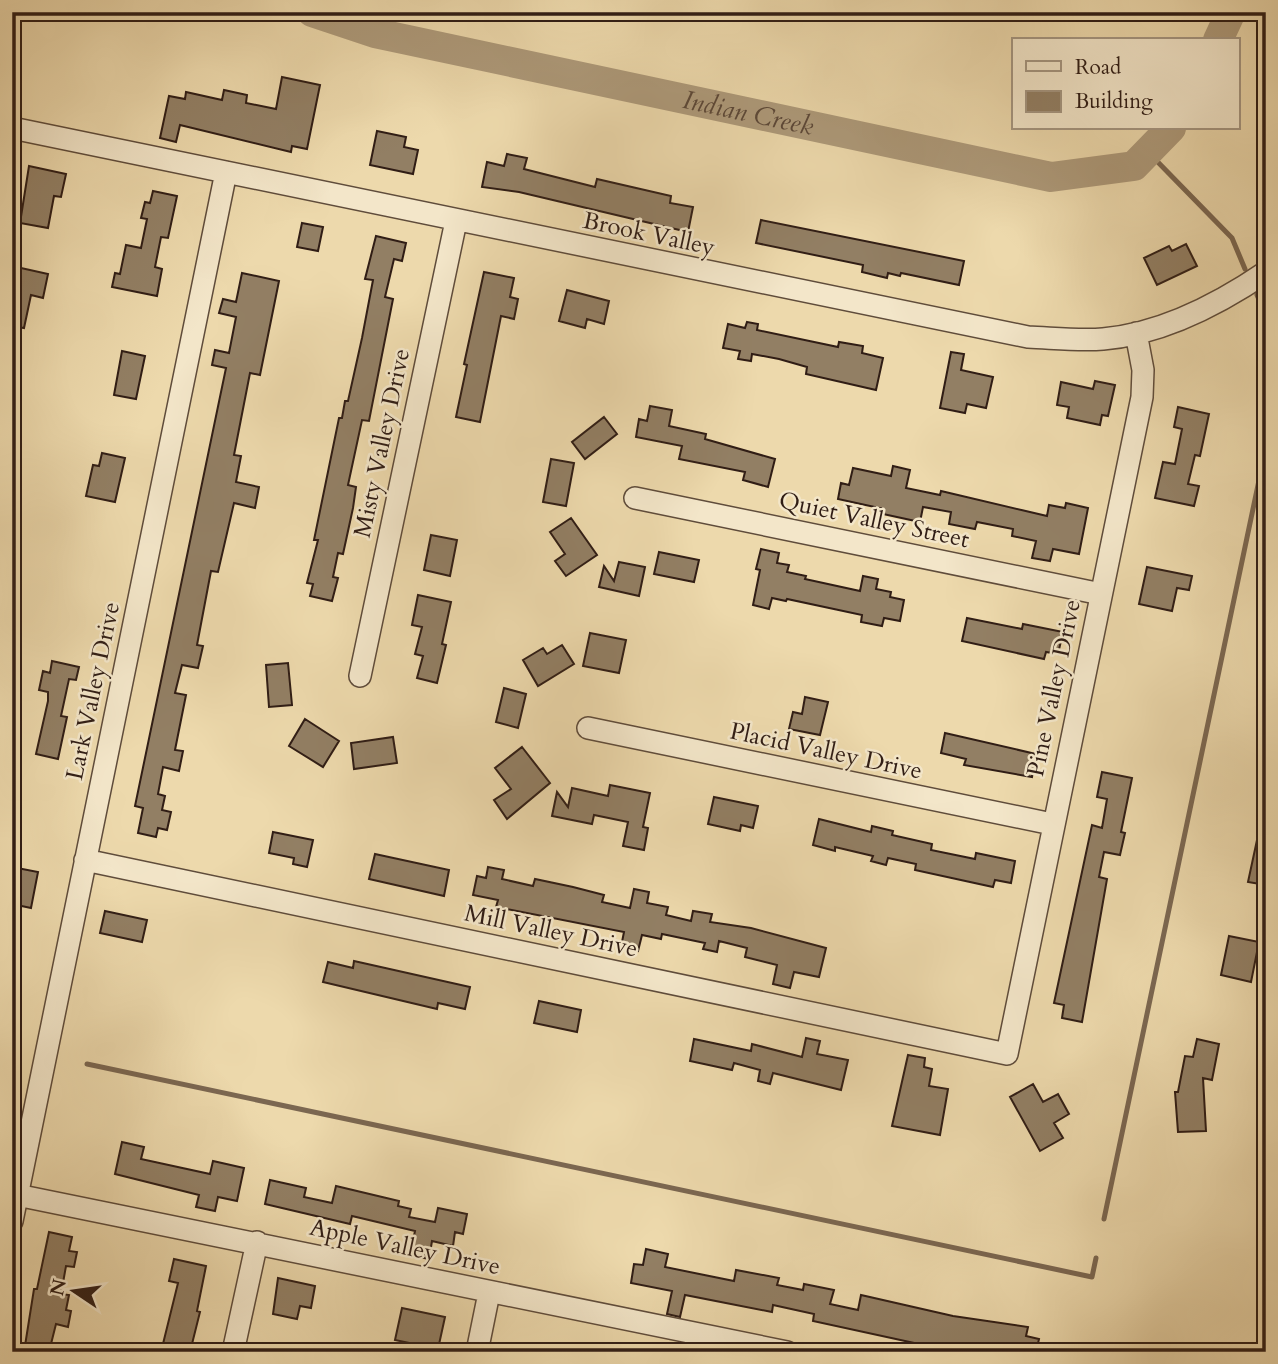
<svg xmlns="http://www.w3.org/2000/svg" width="1278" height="1364" font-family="Cardo,serif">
<rect width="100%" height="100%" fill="#edd9ac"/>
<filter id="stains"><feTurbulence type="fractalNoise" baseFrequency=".00286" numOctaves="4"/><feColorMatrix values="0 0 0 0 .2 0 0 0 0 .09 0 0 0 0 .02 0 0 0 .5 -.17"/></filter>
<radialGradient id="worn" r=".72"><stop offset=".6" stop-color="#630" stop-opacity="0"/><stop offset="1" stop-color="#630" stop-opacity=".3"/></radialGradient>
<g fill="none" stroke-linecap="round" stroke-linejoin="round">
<path stroke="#7b6751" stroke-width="5" d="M1148,152L1232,238L1245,269
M1257,295L1266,315
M87,1064L1092,1277L1096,1258
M1104,1219L1266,447"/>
<g stroke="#ad9979" stroke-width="30">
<path id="s1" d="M312,12L375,33L1051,177L1134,166L1171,128"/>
<path d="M1218,40L1231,12"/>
</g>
</g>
<path fill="#927f64" stroke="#301d15" stroke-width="2" d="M282,77L320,85L307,149L292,146L291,152L180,125L176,142L160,138L169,96L185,99L186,92L222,100L224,90L247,95L246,103L276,109Z
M377,131L406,137L404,147L418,150L413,174L370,165Z
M507,154L527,158L524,169L595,187L597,179L671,196L670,203L693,207L688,232L519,192L482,187L487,162L504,166Z
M29,166L66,174L61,197L54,196L48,228L20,223Z
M153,191L177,196L168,238L161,237L155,267L162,269L157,296L112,287L115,273L120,274L126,245L141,248L147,219L141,218L145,202L150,203Z
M761,220L964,261L959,285L901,273L900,276L888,273L887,278L862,272L863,265L756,243Z
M302,223L323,227L318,251L297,247Z
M376,236L406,243L402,261L394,259L385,297L393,299L369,421L362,420L348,485L356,487L353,508L343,554L338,553L333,577L338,578L332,601L310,596L313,584L307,583L318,540H314L339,418H342L345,401H348L362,338L373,280L365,279Z
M1186,244L1197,266L1157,285L1144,258L1169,246L1172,251Z
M12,266L48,274L43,298L31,295L24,328L12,326Z
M484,272L514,278L510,297L518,299L514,319L501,316L480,422L456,417L467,365L464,364Z
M242,273L279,281L260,375L250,373L234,455L241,456L236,482L259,487L255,508L234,503L218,572L211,571L197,645L203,646L198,668L182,665L175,693L186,695L175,750L183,751L179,771L163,767L158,794L165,796L162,810L171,812L167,830L158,828L156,837L138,833L143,808L135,806L226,368L212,365L215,350L229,353L236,317L219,313L223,299L236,302Z
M567,290L609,301L604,324L587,319L585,328L559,321Z
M747,322L758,324L757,330L838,347L839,342L863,346L862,353L883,358L876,390L806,374L807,367L779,359L752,354L751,361L738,359L740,351L723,348L728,324L745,328Z
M122,351L145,356L136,399L114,395Z
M951,352L964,354L961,370L993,377L986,408L967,404L965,413L940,408Z
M1095,381L1115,385L1108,416L1102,415L1100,425L1067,418L1069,407L1057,405L1061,382L1093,389Z
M650,406L672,410L669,426L706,434L705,439L775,459L768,487L743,480L745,472L679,459L682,446L636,437L639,419L647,421Z
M1178,407L1209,414L1200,456L1195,455L1188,484L1199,486L1194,506L1155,498L1163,462L1175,464L1182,429L1174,427Z
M604,417L617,434L585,459L572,442Z
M102,453L125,458L115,502L86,496L93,465L99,466Z
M551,459L574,463L566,506L543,502Z
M893,466L910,470L906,488L940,495L941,491L1047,516L1049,505L1065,508L1066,503L1088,508L1079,554L1053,549L1050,561L1032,558L1036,541L1012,536L1013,529L977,522L975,529L949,524L951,512L923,507L920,522L883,514L884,509L838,499L841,483L849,485L853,468L891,476Z
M571,518L597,555L566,576L555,561L565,554L550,532Z
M431,535L457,540L450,576L424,570Z
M761,549L779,553L777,563L789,565L787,572L806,576L805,579L860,591L863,576L878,579L876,589L891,592L890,597L904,600L900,621L884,618L882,626L861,622L862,615L787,599L786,601L772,598L769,609L753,605L760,570L756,569Z
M659,552L699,560L694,582L654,574Z
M619,562L645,567L639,596L599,587L604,566L614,581Z
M1147,567L1192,576L1189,590L1177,588L1172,611L1139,604Z
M418,595L451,602L442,644L446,645L437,683L417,678L423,656L415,654L422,627L412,625Z
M967,618L1022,629L1023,624L1063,632L1058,654L1046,652L1044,659L962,641Z
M590,633L626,640L619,673L583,666Z
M562,645L574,664L538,686L523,660L543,648L547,654Z
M52,661L79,667L76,680L69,679L61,716L67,717L58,759L36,754L48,701V692L39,690L43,671L50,673Z
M288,663L292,705L269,707L266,665Z
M504,688L526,694L518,728L496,722Z
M805,697L828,702L820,735L789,729L793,712L802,714Z
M305,719L339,741L323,767L289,746Z
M945,733L1036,754L1032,777L964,765L966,759L941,753Z
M393,737L397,763L354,769L351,743Z
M522,747L550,783L507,819L494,800L511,789L495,768Z
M1102,772L1132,778L1121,832L1125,833L1120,855L1104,852L1099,877L1107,879L1082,1022L1062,1018L1064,1005L1054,1003L1092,825L1102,828L1107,799L1097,797Z
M610,785L650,793L643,827L648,828L644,850L623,846L628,822L594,815L592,824L552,816L557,792L568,807L572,788L608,796Z
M714,797L758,806L753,828L741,825L740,831L708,824Z
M819,819L871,832L872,826L893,831L892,835L932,844L931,850L975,859L976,853L1015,861L1011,883L995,880L993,887L915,870L916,864L888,858L886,865L871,861L873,856L835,847V851L813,845Z
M1260,826H1266V885L1248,882Z
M273,832L313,840L307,867L293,864L294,858L269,853Z
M375,854L449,870L444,896L369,879Z
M12,867L38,872L31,908L12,904Z
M488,867L504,870L502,879L533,886L535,879L573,887L604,895L602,902L630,908L634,889L649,892L647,903L668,907L666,915L691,921L693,911L712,914L710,922L751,928L826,948L819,977L794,972L790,988L773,984L777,965L745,957L747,948L719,941L717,952L703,949L705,943L662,934L661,939L642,935L638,951L621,947L624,932L496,907L498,900L473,895L477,876L486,878Z
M105,911L147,920L142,942L100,933Z
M1229,936L1259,942L1251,982L1221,975Z
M354,961L470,987L465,1009L438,1003L437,1009L323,982L328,962L353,968Z
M539,1001L581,1010L577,1032L534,1023Z
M806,1038L820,1041L817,1054L848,1060L841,1090L773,1073L770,1084L758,1081L760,1070L734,1063L732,1070L690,1061L694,1039L751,1051L752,1044L802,1057Z
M1197,1039L1219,1044L1212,1080L1203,1078L1206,1131L1178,1132L1175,1092H1178L1185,1056L1193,1057Z
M908,1055L925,1058L924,1067L932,1069L929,1086L948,1089L940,1135L892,1126Z
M1033,1084L1043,1102L1058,1094L1069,1114L1054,1123L1063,1138L1040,1151L1010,1097Z
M122,1142L144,1147L141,1159L210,1174L213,1161L244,1168L237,1201L218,1197L215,1211L196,1207L199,1195L115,1174Z
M270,1180L306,1188L304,1197L332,1203L336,1186L399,1201L398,1206L411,1209L409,1217L435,1222L438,1208L467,1214L463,1234L455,1232L453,1246L432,1241L429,1259L410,1255L415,1231L352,1216L350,1224L265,1204Z
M49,1232L72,1237L69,1251L77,1252L74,1267L66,1266L61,1294L69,1295L66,1310L71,1311L68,1327L56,1324L49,1352H24L34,1289H37Z
M646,1249L668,1254L665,1267L734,1281L736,1270L779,1278L777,1285L803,1290L804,1284L834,1290L830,1304L858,1310L861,1295L953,1316L1028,1327L1026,1336L1039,1339L1036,1352H968L928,1346L813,1321L814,1314L773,1305L772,1312L685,1295L680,1317L667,1314L672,1291L631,1283L634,1264L643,1265Z
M174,1259L206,1266L197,1311L200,1312L190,1352H161L178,1283L169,1281Z
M278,1278L315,1286L311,1308L300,1306L297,1319L273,1314Z
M402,1308L445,1317L438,1349L395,1340Z"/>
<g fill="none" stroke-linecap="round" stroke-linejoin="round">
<g stroke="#5f4c3b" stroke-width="24">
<path id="minor" d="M12,128L1028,337C1053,338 1079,341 1103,339C1161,334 1219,304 1266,272
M635,498L1101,594
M360,676L456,221
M588,728L1052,824
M85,860L1007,1054L1142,397L1143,370L1136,333
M12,1194L787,1352
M12,1221L226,172
M233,1352L257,1242
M477,1352L489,1293"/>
</g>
<use href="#minor" stroke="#f3e6c9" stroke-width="21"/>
</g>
<g text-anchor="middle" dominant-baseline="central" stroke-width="5" stroke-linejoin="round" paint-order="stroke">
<g font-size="24" fill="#301d15" stroke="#f3e6c9">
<text transform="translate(649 234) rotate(12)">Brook Valley</text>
<text transform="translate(382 443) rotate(-78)">Misty Valley Drive</text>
<text transform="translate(874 520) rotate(12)">Quiet Valley Street</text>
<text transform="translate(1054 688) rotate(-78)">Pine Valley Drive</text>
<text transform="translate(93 691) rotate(-78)">Lark Valley Drive</text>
<text transform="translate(826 751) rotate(12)">Placid Valley Drive</text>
<text transform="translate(551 931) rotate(12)">Mill Valley Drive</text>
<text transform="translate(405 1247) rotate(12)">Apple Valley Drive</text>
</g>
<g font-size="26" font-style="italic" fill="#5c4838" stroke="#f3e6c9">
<text stroke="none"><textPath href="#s1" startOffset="448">Indian Creek</textPath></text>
</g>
</g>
<rect width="1278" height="1364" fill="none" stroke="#edd9ac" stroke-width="42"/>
<rect x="14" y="14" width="1250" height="1336" fill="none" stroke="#301d15" stroke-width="3.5"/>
<rect x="21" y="21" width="1236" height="1322" fill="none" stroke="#301d15" stroke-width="2"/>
<rect x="1012" y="38" width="228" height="91" fill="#f3e6c9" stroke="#a59681" stroke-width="2"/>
<rect x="1026" y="61" width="35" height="10" fill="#f3e6c9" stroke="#a59681" stroke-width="2"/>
<text x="1075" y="74" font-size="21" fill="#301d15">Road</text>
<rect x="1026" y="91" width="35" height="21" fill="#927f64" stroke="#a59681" stroke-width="2"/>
<text x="1075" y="108" font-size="21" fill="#301d15">Building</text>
<g transform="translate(74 1291) rotate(283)" stroke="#f3e6c9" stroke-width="5" paint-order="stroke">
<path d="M0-5L12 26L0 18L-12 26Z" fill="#301d15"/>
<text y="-10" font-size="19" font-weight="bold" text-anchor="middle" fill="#301d15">N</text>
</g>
<rect width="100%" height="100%" filter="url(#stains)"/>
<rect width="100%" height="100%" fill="url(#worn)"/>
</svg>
